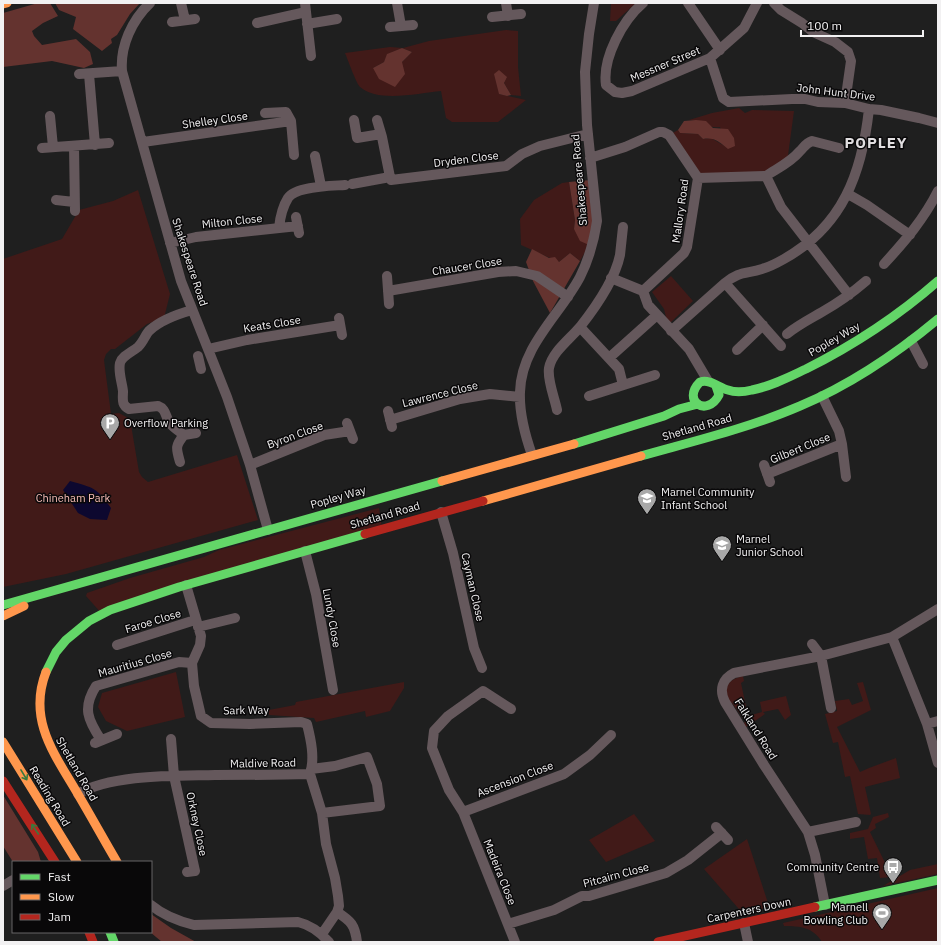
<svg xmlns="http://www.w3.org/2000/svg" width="941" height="945" font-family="'IBM Plex Sans',sans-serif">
<rect width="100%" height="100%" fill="#1f1f1f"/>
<path fill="#411a18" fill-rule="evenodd" d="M611,3H636L616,21H610Z
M506,30L518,31V67L521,96L511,95L504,83L507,77L499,94L526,100L498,122H452L446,118L441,91C419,93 378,103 360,87C356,83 348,60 345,53L390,47L403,48L429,41ZM402,48L412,52L402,62L373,68L384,62L388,54Z
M739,108L745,113L752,110L794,111L787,163L766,176L698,178L669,135L678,130L680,133L698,134L703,139L711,138L728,148L720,127C708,129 701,120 689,120L712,113Z
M569,182L575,220L574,229L589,245L580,261L570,253L559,262L521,245L520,219L534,200L562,183Z
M138,190L170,294L164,318L147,324L115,349H111L106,354L104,360L111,414L119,413L130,419L139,472L142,477L148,482L237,455L258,520L66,574L3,587V259L62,239L79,210L113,201Z
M671,276L693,301L668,325L664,309L652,292Z
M379,508L382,528L102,614L86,596L87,593L130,578L204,557L219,550Z
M176,672L185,717L127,731L106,721L98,707L102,693Z
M743,676L744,681L741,683L748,716L762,712L760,702L786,696L791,715L785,720L778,709L763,712L765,714L746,727L744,724L745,721L732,703L729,702C721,688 729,679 743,676Z
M404,682V688L390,711L366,717L365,711L316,722L314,718L269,715V710L295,705L296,702Z
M863,682L871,710L837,727L860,772L869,768L896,758L900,778L865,787L871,814L870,815L858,814L850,776L845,777L838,742L833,743L825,714L837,711L835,701L849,699L852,705L863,701L857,683Z
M888,813L889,817L875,824L876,828L870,832L892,877L880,878L877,858L868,859L864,837L850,839V833L868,829L873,817Z
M634,814L655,841L606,862L589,840Z
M747,839L769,906L745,916L704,869Z
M938,864V874L883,886L910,870Z
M938,888V942H822C813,927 800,926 784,926L783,923Z"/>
<path fill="#64332f" d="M38,3H50L58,16L43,23L32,31L34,36L42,45L76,39L90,52L93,64L84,68L52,61L3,67V13Z
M55,3H140L130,14L117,35L111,39L112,43L102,51L73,29L76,17L59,10Z
M402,48L412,52L402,62L405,74L395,87L379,79L373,68L384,62L387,54Z
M499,70L507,77L504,83L511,95L507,96L499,94L494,74Z
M696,120L706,121L713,128L728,129L734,138L735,146L728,149C719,142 715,137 703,139L698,134L680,133L678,130L684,121Z
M591,180L596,207L589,245L580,241L574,229L575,220L569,182Z
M532,249L549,258L555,257L559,262L570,253L580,261L550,313L533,281L526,262Z
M3,795L38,852L41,862H13L3,846Z
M151,914L171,928L196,942H162L150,932H151Z"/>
<path fill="#0d082f" d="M70,481C94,488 96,487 111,508L107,520L90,519L78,513L63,490Z"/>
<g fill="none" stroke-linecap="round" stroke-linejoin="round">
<path stroke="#65585c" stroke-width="10" d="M150,3C132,20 120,46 122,71L181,281L227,397L250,465L268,530
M181,3L185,20
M305,3L311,56
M397,3L401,26
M506,3L508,16
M643,3C623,20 602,58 606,85L615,92L622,93L632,91L710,58L744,28L757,3
M688,3L720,50
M774,3L781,10L802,23L813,32L835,42L848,52L851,61L845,103
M492,17L521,14
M172,22L195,19
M257,23L306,12
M307,24L337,19
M390,27L413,25
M710,58L723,98L729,102L792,99H805L818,102L845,103L869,109L881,110L919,118L938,123
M79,74L122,71
M89,74L95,145
M265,113L286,112L291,121L294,155
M50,116L53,147
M354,120L357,138L381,134
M143,142L291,121
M74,146L75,211
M42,148L109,143
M315,156L321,186
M590,158L625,147L659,132H663L669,135L698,178L687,247L684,253L643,291
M766,176C778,168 791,162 800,151C804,147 806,143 812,141L839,148
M390,177L391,180L506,166L522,154L540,146L588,134
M698,178L766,176L781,207L849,295
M352,184L390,177L382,137L377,120
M848,194L867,205L910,235
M56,200L74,202
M296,217L299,233
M279,228C280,218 283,206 288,198C296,186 331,186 345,185
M170,243L196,237L298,226
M884,264C905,241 924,219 938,191
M387,276L389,304
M611,278L643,291
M725,283C739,271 746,274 762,269C769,267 777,263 784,259C843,226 862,173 869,109
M388,291L498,272L516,271L537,276L568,297
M643,291L648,305L689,349L708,381
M339,318L342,335
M580,327L619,369L623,385
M671,331L725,283L781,346
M787,334C798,325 810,319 822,312C838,303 852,293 866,281
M911,341L923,364
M208,349L247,340L340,325
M737,350L763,325
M198,356L201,369
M609,358L657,315
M589,396L655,375
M822,396L839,431L842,444L846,477
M557,410C555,399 547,380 549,368C552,352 570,339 580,327C595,308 615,279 620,255C621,246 622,236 623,227
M388,411L392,427
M390,420L460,399L490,394L520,397
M347,423L353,439
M184,435C179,431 172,427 169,422C165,415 166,409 158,406L129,409C121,405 123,399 123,391C122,382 118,372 120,363C122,356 132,352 138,347C144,341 146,333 150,330C161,320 178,314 192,310
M532,455C525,435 519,414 520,392C521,346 560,315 580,277C589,259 594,241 597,221L587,125L585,72L589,34L594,3
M180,462C176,448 175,446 184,435L196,433
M250,465L324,435L350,431
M764,465L770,482
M767,474L842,444
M441,512L453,553L474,648L482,668
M305,551L316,594L333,690
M186,585L201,636L200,645L192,663L194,686L201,716L211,723L250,724L301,722L307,724C311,740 315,758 310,774
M198,627L235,618
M892,637L938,609
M812,644L821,656L831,708
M117,645L195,620
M511,709L483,691L448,716L434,731L432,748L449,790L463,812L515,942
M927,724L938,721
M171,739L174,776L195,871L187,872
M101,740C88,720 82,708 96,686L179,662L192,663
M95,743L117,734
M311,769L335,766L367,757L377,784L380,806L322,813
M310,774L322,813L326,844L335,878L338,896L339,906L337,912L322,934
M78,794C112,774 176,776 215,775C247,775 278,775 310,774
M463,812L564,774L590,755L611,735
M716,827L728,840
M808,832L856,822
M3,886L13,880
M151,905C164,916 178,921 194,925L298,922C311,925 320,932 329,942
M825,905L815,855L808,832L764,765L725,702C719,690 722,679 734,673L821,656L892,637L927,724L938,763
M337,912C351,921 355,925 357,942
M744,923L748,942
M508,924L554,910L582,896H589L666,873L688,860L722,833"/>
<path stroke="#63d668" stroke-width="9" d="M716,386L719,395C707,418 681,401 700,382C710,379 718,387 728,390C736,393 744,392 752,390C772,386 789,377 806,369C854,345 898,316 938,281
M574,444L664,416L679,409L698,404
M641,456C694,441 749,428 800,406C850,385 896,354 938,319
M3,605L442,481
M46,672L56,652L66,640L89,621L110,610L179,587L365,534
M815,907L938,880
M110,932L114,942"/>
<path stroke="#ff974d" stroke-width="9" d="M3,4L7,3
M442,481L574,444
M483,501L641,456
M3,616L24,606
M46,672C27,721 56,756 79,796C92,818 104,840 117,862
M3,742L77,862"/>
<path stroke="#b3261e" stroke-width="9" d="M365,534L483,501
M3,781L55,862
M89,932L93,942
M658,942L815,907"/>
</g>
<defs><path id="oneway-shaft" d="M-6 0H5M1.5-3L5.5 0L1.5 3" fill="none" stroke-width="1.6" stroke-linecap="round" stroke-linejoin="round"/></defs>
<g stroke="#3a793d">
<use href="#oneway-shaft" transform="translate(24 775) rotate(59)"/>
<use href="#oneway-shaft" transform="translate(35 829) rotate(-124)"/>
</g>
<defs>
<g id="parking-pin" transform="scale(1)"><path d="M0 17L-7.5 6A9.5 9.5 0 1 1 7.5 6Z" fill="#a8a8a8" stroke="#090809"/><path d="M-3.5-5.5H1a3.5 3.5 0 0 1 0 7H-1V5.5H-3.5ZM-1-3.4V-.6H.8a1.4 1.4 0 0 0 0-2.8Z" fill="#fff"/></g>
<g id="school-pin" transform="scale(1)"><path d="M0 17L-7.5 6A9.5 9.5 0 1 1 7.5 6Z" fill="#a8a8a8" stroke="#090809"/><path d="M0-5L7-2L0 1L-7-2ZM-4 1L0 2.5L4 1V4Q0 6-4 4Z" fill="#fff"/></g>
<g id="bus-pin" transform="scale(1)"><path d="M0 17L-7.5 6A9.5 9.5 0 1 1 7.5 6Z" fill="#a8a8a8" stroke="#090809"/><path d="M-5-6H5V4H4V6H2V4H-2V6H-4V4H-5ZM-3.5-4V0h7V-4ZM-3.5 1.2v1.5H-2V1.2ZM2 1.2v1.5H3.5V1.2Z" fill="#fff"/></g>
<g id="stadium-pin" transform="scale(1)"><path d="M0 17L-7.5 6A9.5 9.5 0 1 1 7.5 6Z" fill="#a8a8a8" stroke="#090809"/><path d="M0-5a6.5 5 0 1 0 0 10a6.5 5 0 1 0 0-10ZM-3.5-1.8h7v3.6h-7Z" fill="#fff"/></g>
</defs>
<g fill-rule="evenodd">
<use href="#parking-pin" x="110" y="423"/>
<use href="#school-pin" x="647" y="498"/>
<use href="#school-pin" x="722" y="545"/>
<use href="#bus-pin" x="893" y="867"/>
<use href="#stadium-pin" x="882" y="913"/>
</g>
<g text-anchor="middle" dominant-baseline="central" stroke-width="3" stroke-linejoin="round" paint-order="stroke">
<g font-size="11" fill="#f2f1f2" stroke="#090809">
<text transform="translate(665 64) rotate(-23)">Messner Street</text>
<text transform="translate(836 92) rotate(7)">John Hunt Drive</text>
<text transform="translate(215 120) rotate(-8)">Shelley Close</text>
<text transform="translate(466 159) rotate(-7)">Dryden Close</text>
<text transform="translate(579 180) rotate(-95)">Shakespeare Road</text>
<text transform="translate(680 211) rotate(-82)">Mallory Road</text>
<text transform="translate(232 221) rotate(-6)">Milton Close</text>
<text transform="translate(190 262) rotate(72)">Shakespeare Road</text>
<text transform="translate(467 266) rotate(-9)">Chaucer Close</text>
<text transform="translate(272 324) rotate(-9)">Keats Close</text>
<text transform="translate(834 339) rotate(-30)">Popley Way</text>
<text transform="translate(440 394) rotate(-14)">Lawrence Close</text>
<text transform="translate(697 427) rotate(-16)">Shetland Road</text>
<text transform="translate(295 435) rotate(-20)">Byron Close</text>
<text transform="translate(800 448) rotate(-22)">Gilbert Close</text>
<text transform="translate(338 497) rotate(-16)">Popley Way</text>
<text transform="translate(385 515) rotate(-16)">Shetland Road</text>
<text transform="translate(473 587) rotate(77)">Cayman Close</text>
<text transform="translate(332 618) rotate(80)">Lundy Close</text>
<text transform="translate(153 621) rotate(-17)">Faroe Close</text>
<text transform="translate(135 663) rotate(-16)">Mauritius Close</text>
<text transform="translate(246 710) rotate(-1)">Sark Way</text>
<text transform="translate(756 729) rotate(58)">Falkland Road</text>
<text transform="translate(263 763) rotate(-1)">Maldive Road</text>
<text transform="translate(77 769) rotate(60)">Shetland Road</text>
<text transform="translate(515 779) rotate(-21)">Ascension Close</text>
<text transform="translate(50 796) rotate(59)">Reading Road</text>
<text transform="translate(197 824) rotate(78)">Orkney Close</text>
<text transform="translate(500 872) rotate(68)">Madeira Close</text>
<text transform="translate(616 875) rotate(-15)">Pitcairn Close</text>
<text transform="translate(749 910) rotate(-12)">Carpenters Down</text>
</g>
<g font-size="11" fill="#f2f1f2" stroke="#090809" text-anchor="start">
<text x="124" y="423">Overflow Parking</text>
<text x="661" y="492">Marnel Community<tspan x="661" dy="13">Infant School</tspan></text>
<text x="736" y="539">Marnel<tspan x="736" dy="13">Junior School</tspan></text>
<text x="879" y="867" text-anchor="end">Community Centre</text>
<text x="868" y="907" text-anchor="end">Marnell<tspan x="868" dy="13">Bowling Club</tspan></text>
</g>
<g font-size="11" fill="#f6bdb7" stroke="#090809">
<text x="73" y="498">Chineham Park</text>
</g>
<g font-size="15" font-weight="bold" letter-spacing="1" fill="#e1dee0" stroke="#090809">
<text x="876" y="142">POPLEY</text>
</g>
</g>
<rect width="941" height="945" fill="none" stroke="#f2f1f2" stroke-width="8"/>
<rect x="12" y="861" width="140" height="72" fill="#090809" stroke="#666566"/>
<rect x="20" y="874" width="20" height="6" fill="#63d668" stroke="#666566"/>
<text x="48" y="881" font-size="12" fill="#f2f1f2">Fast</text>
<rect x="20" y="894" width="20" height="6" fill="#ff974d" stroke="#666566"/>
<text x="48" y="901" font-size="12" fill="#f2f1f2">Slow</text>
<rect x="20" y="914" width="20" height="6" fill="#b3261e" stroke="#666566"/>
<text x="48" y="921" font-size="12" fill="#f2f1f2">Jam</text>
<path d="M801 30v6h122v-6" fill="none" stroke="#f2f1f2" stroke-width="2"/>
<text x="807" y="30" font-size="12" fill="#f2f1f2" stroke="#090809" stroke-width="3" paint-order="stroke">100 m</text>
</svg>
